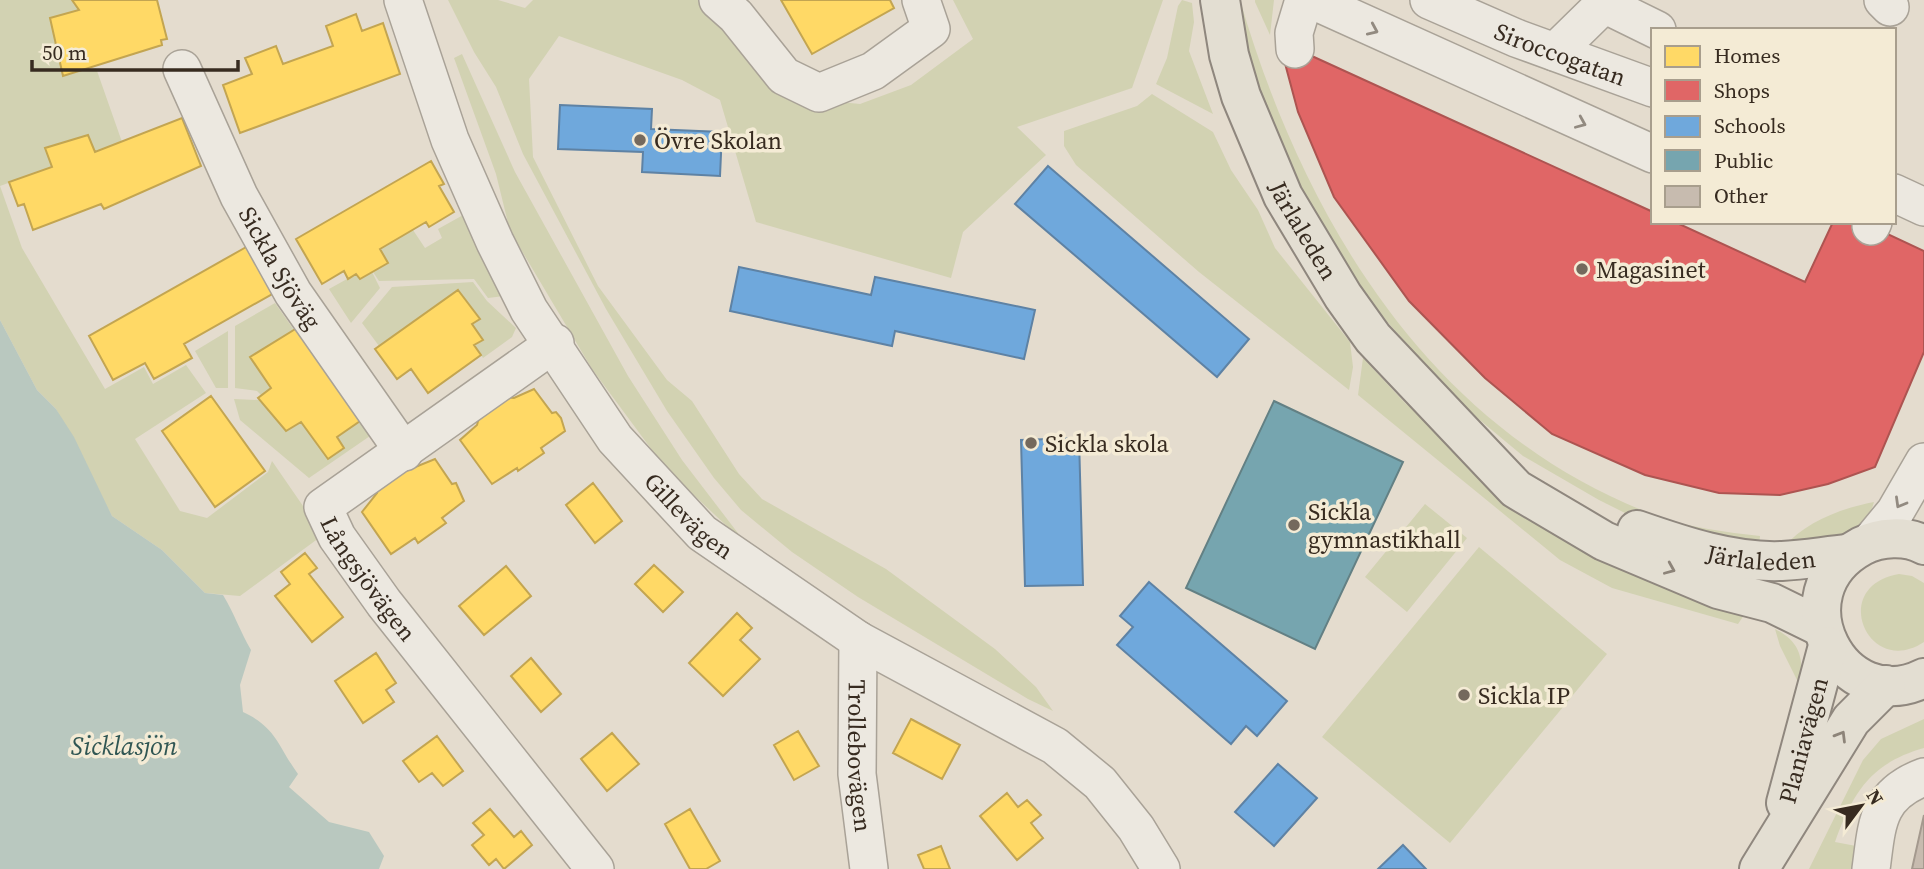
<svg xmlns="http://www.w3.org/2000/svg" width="1924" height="869" font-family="'Source Serif 4',serif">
<rect width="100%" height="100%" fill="#e4dcce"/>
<path fill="#d2d2b2" d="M0,0H72L74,5H77L79,10L50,18L63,75L96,68L122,142L95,152L88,135L46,148L52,167L0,186L22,248L105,389L144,367L153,384L186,365L206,393L135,439L180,511L207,518L268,472L272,461L323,535L240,596L205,593L162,550L112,516L56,409L37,390L0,320Z
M448,0H498L525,8L533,0H708L801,98L860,104L911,85L973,39L953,0H1163L1132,88L1017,127L1046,155L963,232L951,278L756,222L720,100L682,80L559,36L529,79L533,157L598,286L667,380L692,401L739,474L762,499L886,569L995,649L1036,687L1053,711L1028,699L858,597L792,552L741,510L714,478L667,411L606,309L523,154L496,87L474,52Z
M1182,0L1192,3L1194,22L1189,51L1213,114L1156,84L1167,58L1178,6Z
M1231,0H1240C1304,220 1431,432 1657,516C1690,528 1726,532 1760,536L1759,546L1649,525L1599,500L1523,456L1463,406L1380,314L1340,256L1296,181L1271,125L1234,17Z
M1255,0H1274L1270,35L1255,2Z
M462,54L515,172L628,376L682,460L747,545L666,469L592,369L510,231L496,174L454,58Z
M1152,94L1213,132L1231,170L1258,210L1275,248L1350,342L1353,367L1349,390L1199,272L1076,165L1064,146V131L1137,106Z
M465,214L504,296L488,298L474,279L379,281L373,272L388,263L380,249L413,230L425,248L442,238L438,229Z
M372,272L380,288L351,323L329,289L356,274L360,279Z
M473,282L487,301L516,328L512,337L483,358L474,345L483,339L472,324L480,318L458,290L379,346L362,323L392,287Z
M275,303L294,330L251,356L271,388L261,395L257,391L235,388V326Z
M228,331V388H216L195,351Z
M1363,358L1406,404L1471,454L1746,612L1738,624L1612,588L1560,560L1358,395Z
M234,399L259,400L286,431L301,422L328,459L344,448L337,437L359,421L370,436L309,478L240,420Z
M1874,502C1863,542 1818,544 1784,547C1805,522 1842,508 1874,502Z
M1425,504L1467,538L1407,612L1365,577Z
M1479,547L1607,654L1450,843L1322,737Z
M1899,574L1912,576L1924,583V642C1868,679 1828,586 1899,574Z
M1775,629C1802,643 1803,659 1801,688L1780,646Z
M1924,719V748C1871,763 1853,792 1835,842L1856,846V869H1809L1863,760L1881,739Z"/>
<path fill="#b9c8bf" d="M0,320L37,390L56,409L74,437L112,516L162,550L205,593L223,595C234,613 240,631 251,650L240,685L243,712C277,728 277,745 298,774L289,787L329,822L369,832L384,856L379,869H0Z"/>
<path fill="#ffd966" stroke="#c3a551" stroke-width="2" d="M72,0H157L167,39L161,40L162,45L63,76L50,18L79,10Z
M781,0H890L894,8L812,54Z
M356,14L362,31L383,23L400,74L240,133L223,85L252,74L245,58L276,46L283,64L333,46L326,26Z
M182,118L201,166L104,209L101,204L33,230L24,204L18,206L9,182L52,167L45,148L88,135L95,152Z
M431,161L444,184L439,186L454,212L429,227L426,222L380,249L388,263L360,279L356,274L348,279L344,271L322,284L296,239Z
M248,246L274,293L184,344L192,358L154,379L145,363L113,380L89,336Z
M458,290L480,319L472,324L483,340L474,345L481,355L428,393L411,369L397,379L375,349Z
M297,328L363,419L337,437L344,448L328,459L301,422L286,431L258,398L271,388L250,357Z
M534,389L552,413L556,412L561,418L565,431L541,448L544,453L518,471L517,468L492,484L460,440L477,425L480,414L503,397L514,398Z
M211,396L265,471L215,507L162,431Z
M435,459L452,484L456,483L464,501L442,518L446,523L418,543L415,538L391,554L362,512L377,493L380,484L404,468H413Z
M593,483L622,521L595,543L566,505Z
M305,553L317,568L309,574L343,617L312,642L275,596L290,584L281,572Z
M654,565L683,592L663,612L635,584Z
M506,566L531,596L484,635L459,606Z
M737,613L752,628L740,640L760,659L723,696L689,663Z
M376,653L396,683L386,690L394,702L363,723L335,681Z
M531,658L561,694L541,712L511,676Z
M911,719L960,745L942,779L893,753Z
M798,731L819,766L794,780L774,745Z
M612,733L639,764L607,791L581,759Z
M437,736L463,771L443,786L432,773L419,782L403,761Z
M1007,793L1018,807L1027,800L1041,815L1031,823L1043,838L1017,860L980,816Z
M490,809L514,837L521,831L532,845L504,869L496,859L489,865L472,845L484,835L473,823Z
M690,809L720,861L706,869H690L665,824Z
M941,846L950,869H924L918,855Z"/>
<path fill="#e06666" stroke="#ad5451" stroke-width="2" d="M1279,41L1653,212V222H1675L1805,282L1833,222H1862L1924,251V352L1875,467L1828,484L1780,495L1719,493L1645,475L1552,434L1485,378L1409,301L1334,197L1298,112Z"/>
<path fill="#6fa8dc" stroke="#5e82a4" stroke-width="2" d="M560,105L652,109L651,129L722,132L720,176L642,172L643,152L558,149Z
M1048,166L1249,339L1217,377L1015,204Z
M739,267L871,295L875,277L1035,310L1024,359L895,331L892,346L730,311Z
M1079,438L1083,585L1025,586L1021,440Z
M1149,582L1287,701L1257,736L1246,726L1231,744L1117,645L1133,627L1120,616Z
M1278,764L1317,798L1274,846L1235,812Z
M1403,845L1426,869H1378Z"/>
<path fill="#76a5af" stroke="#638084" stroke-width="2" d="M1274,401L1403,462L1315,649L1186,588Z"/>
<path fill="#c7bbaf" stroke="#a4998e" stroke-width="2" d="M1924,815V869H1912Z"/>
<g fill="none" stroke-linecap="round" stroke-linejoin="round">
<g stroke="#a9a297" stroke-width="40">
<g id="minor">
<path id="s1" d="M403,0L450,140L495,242L529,310L615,439L702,533L858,640L1055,746L1100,783L1136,828L1161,869"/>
<path d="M718,0L736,16L784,76L819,93L873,71L931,29L921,0"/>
<path d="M1312,0L1653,154"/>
<path id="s2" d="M1429,0L1516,38L1653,88"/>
<path d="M1883,0L1890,7"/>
<path d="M1295,49L1294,33L1304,0"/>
<path d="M1555,52L1604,4L1657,30"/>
<path id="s3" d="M182,69L239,196L293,293L404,452"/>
<path d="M1894,193L1924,207"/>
<path d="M1871,226L1873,222"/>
<path id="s4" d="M555,343L323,507L337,537L384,603L595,869"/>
<path d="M1871,541L1895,512L1924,462"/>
<path id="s5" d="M858,640L857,774L869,869"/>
<path d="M1871,869C1877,825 1876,795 1924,777"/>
</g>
</g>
<g stroke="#8f877e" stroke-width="42">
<g id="major">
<path id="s6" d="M1220,0L1229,55L1241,96L1283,196L1343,296L1373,338L1516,489L1604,541L1718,589L1772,603L1821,627"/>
<path id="s7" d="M1637,530C1683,546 1733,563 1782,561C1804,560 1826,556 1848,554"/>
<path d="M1924,545C1906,535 1880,537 1862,546C1775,593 1842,719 1924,678"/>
<path id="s8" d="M1786,803L1828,646"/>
<path d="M1759,869L1851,720L1886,685"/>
</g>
</g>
<use href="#minor" stroke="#ece8e0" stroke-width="37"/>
<use href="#major" stroke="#e3ded2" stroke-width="38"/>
</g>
<defs><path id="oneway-chevron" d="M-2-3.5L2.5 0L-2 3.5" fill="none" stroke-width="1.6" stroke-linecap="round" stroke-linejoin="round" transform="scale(1.75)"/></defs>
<g stroke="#928a80">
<use href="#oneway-chevron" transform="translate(1373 30) rotate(24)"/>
<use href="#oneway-chevron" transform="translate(1581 123) rotate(23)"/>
<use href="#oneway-chevron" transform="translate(1900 503) rotate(120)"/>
</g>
<g stroke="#8d8479">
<use href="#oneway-chevron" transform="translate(1670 569) rotate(23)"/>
<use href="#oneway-chevron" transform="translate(1841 736) rotate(-59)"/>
</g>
<g fill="#74695d" stroke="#f4ebd5" stroke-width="2.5">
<circle cx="640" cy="140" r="7"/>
<circle cx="1582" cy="269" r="7"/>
<circle cx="1031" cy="443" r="7"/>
<circle cx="1294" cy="525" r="7"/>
<circle cx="1464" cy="695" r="7"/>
</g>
<g text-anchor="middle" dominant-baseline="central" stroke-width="7" stroke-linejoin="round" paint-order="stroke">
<g font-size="24" fill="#372b20" stroke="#f4ebd5">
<text stroke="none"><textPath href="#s2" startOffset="142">Siroccogatan</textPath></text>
<text stroke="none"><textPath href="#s6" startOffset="247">Järlaleden</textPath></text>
<text stroke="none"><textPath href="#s3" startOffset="222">Sickla Sjöväg</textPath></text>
<text stroke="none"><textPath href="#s1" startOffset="597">Gillevägen</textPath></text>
<text stroke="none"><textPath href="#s7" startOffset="128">Järlaleden</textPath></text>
<text stroke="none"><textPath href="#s4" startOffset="369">Långsjövägen</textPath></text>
<text stroke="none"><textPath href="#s8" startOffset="65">Planiavägen</textPath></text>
<text stroke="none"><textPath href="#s5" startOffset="116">Trollebovägen</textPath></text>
</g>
<g font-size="24" fill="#372b20" stroke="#f4ebd5" text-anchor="start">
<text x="654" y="140">Övre Skolan</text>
<text x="1596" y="269">Magasinet</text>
<text x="1045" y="443">Sickla skola</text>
<text x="1308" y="511">Sickla<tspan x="1308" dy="28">gymnastikhall</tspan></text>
<text x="1478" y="695">Sickla IP</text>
</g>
<g font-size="26" font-style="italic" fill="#305653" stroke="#f4ebd5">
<text x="124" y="746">Sicklasjön</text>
</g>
</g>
<rect x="1651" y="28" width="245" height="196" fill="#f4ebd5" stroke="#a89e8d" stroke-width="2"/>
<rect x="1665" y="46" width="35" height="21" fill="#ffd966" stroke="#a89e8d" stroke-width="2"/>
<text x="1714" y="63" font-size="21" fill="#372b20">Homes</text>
<rect x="1665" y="80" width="35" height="21" fill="#e06666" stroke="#a89e8d" stroke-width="2"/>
<text x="1714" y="98" font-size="21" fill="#372b20">Shops</text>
<rect x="1665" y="116" width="35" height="21" fill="#6fa8dc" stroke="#a89e8d" stroke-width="2"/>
<text x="1714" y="133" font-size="21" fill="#372b20">Schools</text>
<rect x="1665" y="150" width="35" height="21" fill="#76a5af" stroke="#a89e8d" stroke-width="2"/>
<text x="1714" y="168" font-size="21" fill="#372b20">Public</text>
<rect x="1665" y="186" width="35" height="21" fill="#c7bbaf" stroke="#a89e8d" stroke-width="2"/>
<text x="1714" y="203" font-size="21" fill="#372b20">Other</text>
<g transform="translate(1861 806) rotate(58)" stroke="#f4ebd5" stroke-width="5" paint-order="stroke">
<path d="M0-5L12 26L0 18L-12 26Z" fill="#372b20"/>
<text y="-10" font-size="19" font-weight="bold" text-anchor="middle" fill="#372b20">N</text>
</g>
<path d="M32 60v10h206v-10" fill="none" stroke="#372b20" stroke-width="3.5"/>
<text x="42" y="60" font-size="21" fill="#372b20" stroke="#f4ebd5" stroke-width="5" paint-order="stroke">50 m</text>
</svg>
